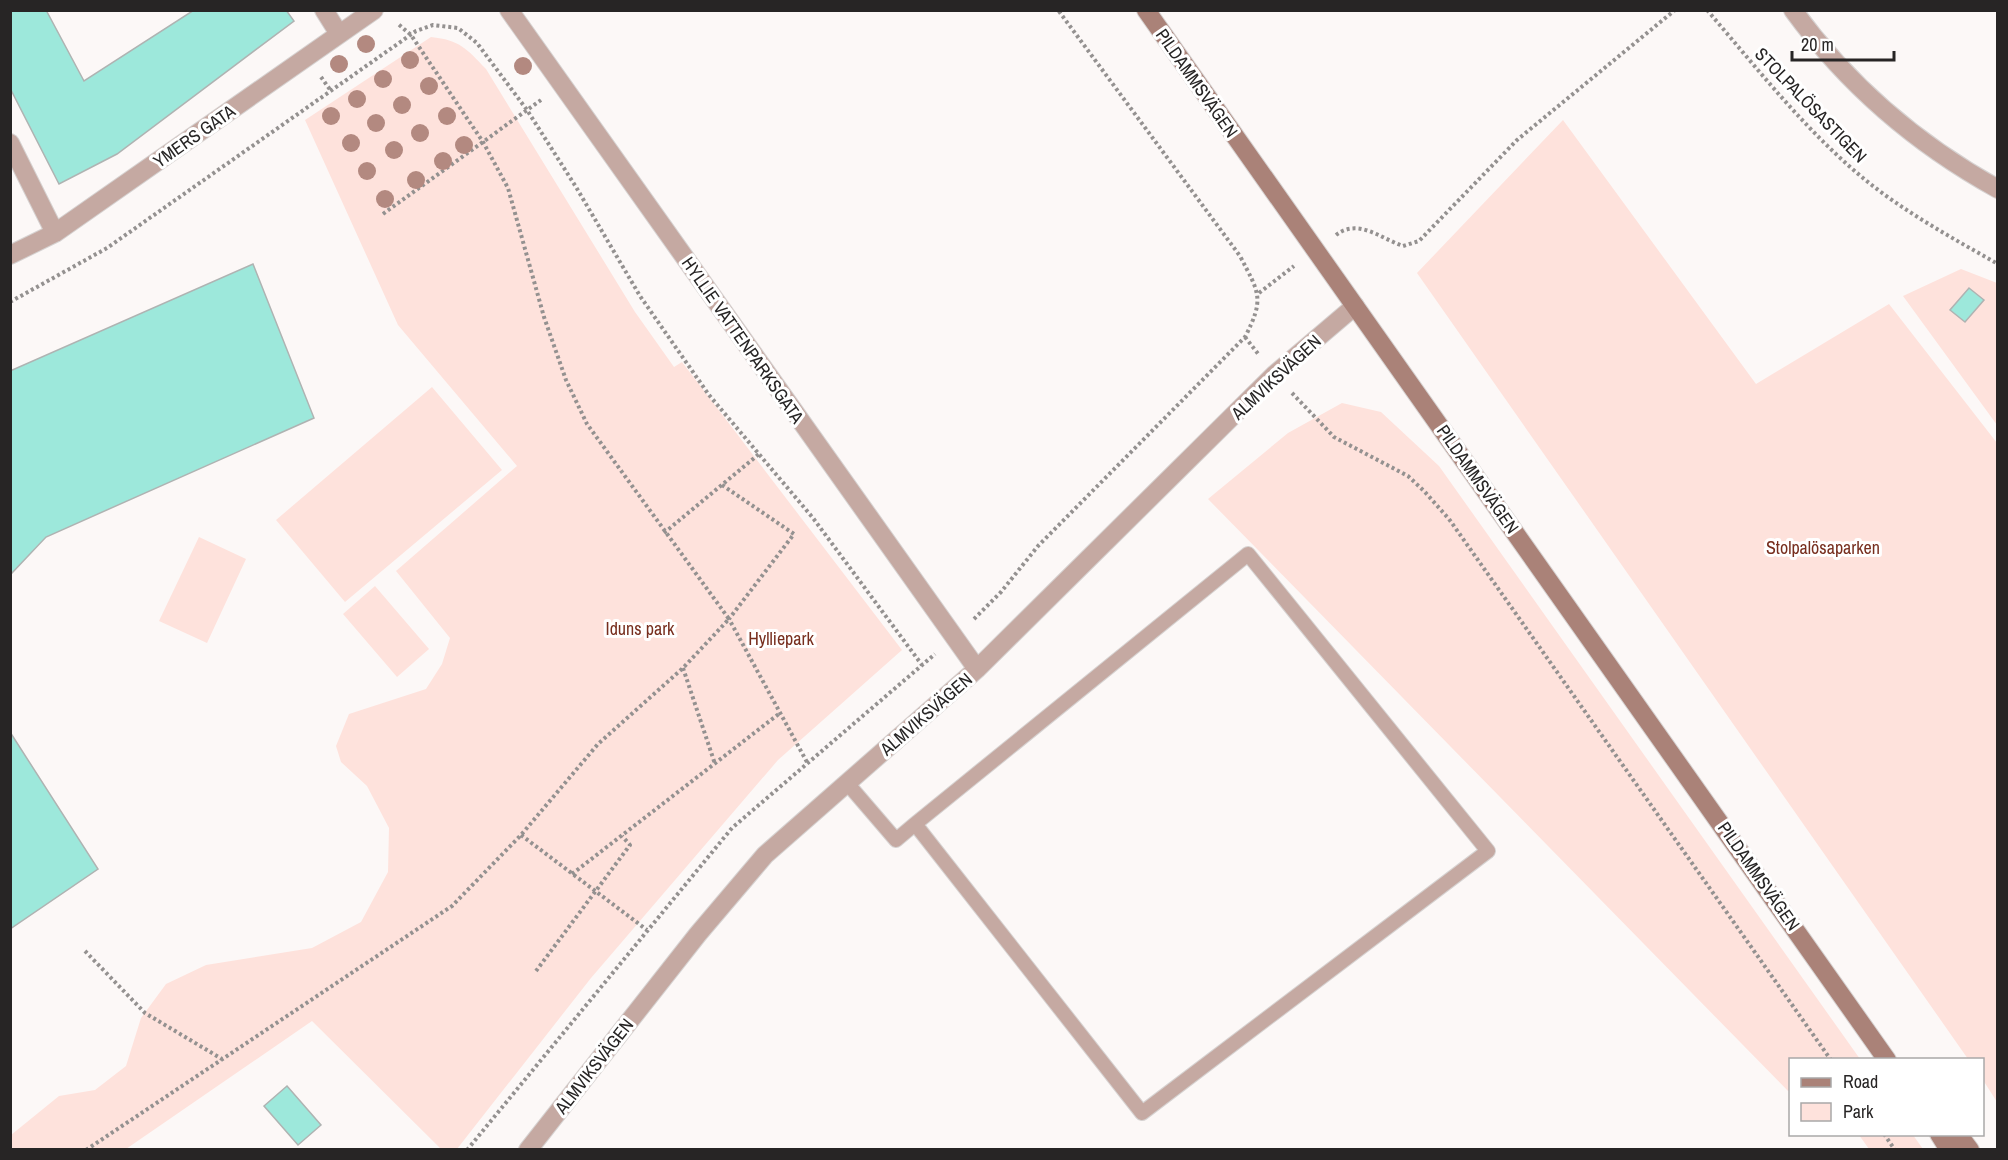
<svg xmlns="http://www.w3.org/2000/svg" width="2008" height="1160" font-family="'Archivo Narrow',sans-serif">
<rect width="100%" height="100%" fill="#fcf8f7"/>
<path fill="#fee2dc" d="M431,37C460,40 467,49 486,69L635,312L674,367L682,362L902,650L778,760L591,978L457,1149H441L312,1021L126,1149H11V1135L59,1096L95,1090L126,1066L141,1018L166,984L206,965L312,948L361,922L388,872L389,828L367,786L341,762L336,746L349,714L426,689L442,664L450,638L396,571L517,466L398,325L305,120Z
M1563,120L1756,384L1889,304L1997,443V1102L1983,1080L1982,1060L1968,1059L1417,273Z
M1961,269L1997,283V425L1903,296Z
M432,387L502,470L345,602L276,520Z
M1342,403L1381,412L1439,466L1860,1059L1790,1060V1091H1788L1208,499L1288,433Z
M199,537L246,559L207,643L159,621Z
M375,586L429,649L397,677L343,614Z
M1859,1135H1913L1923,1149H1869Z"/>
<path fill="#9de8db" stroke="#afb3b2" stroke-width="1.5" d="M10,10H46L84,81L194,10H286L294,21L117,154L59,184L10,88Z
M253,264L314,418L46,537L10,575V371Z
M1969,288L1984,300L1965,322L1950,310Z
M10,732L98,869L10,929Z
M287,1086L321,1125L298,1145L264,1106Z"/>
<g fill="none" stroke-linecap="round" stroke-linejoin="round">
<g stroke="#d6d2d1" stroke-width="16">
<path id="lane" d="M847,783L896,840L915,824L1248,554L1488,851L1142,1113L915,824"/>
</g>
<g stroke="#d6d2d1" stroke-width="20">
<path id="street" d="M324,10L339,34
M509,10L977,669
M1793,10C1847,84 1918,145 1998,189
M10,143L55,233
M10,255L55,233L374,10
M528,1150L698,934L765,855L977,669L1275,374L1355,306"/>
</g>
<g stroke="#d6d2d1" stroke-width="20">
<path id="secondary" d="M1146,10L1887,1060
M1939,1134L1949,1150
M1958,1134L1970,1150"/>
</g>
<path stroke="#949190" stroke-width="4" stroke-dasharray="3 3" stroke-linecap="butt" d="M1707,10C1757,68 1804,129 1863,178C1903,211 1952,238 1998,264
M321,77L331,91
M383,214L541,100
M1336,235C1358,218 1380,238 1403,246L1419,241L1517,140L1675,10
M1259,293L1294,266
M10,302L107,248L416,31L433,25L458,28L477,43L527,110L576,187L640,296L709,395L813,518L922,665
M1245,337L1259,355
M1292,393L1334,437L1408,476L1424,491L1449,519L1831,1060
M722,485L794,534L729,619L808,764
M664,533L759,454
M974,619L1001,592L1038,546L1245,337C1265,298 1259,293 1240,256L1058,10
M683,668L715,764
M521,835L647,930
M572,874L780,713
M85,951L145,1013L222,1059
M536,971L630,845L622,836
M1884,1134L1895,1150
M86,1150L452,906L521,835L598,744L683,668L729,619L587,424L566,380L544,317L508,188L483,142L411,35L397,23
M467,1150L732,828L935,654"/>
<use href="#lane" stroke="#c5a9a2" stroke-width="14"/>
<use href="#street" stroke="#c5a9a2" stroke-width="18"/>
<use href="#secondary" stroke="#aa8278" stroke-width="18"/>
</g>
<g fill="#b38980">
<circle cx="366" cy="44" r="9"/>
<circle cx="410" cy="60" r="9"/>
<circle cx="339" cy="64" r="9"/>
<circle cx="523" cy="66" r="9"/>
<circle cx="383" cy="79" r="9"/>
<circle cx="429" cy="86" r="9"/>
<circle cx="357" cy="99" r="9"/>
<circle cx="402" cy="105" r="9"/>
<circle cx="331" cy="116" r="9"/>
<circle cx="447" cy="116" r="9"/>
<circle cx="376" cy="123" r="9"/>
<circle cx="420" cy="133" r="9"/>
<circle cx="351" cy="143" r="9"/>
<circle cx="464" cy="145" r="9"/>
<circle cx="394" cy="150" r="9"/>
<circle cx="443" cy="161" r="9"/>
<circle cx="367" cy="171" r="9"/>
<circle cx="416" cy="180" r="9"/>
<circle cx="385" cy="199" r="9"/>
</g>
<g text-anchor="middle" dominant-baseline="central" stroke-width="6" stroke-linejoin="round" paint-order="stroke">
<g font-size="18" fill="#272525" stroke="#fff">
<text transform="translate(1197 83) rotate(55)">PILDAMMSVÄGEN</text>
<text transform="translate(1811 105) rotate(46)">STOLPALÖSASTIGEN</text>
<text transform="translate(194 136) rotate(-35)">YMERS GATA</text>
<text transform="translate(743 340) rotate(55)">HYLLIE VATTENPARKSGATA</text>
<text transform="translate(1276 377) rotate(-43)">ALMVIKSVÄGEN</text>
<text transform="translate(1478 479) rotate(55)">PILDAMMSVÄGEN</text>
<text transform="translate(926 714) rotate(-41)">ALMVIKSVÄGEN</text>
<text transform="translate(1759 876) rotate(55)">PILDAMMSVÄGEN</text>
<text transform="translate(594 1066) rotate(-52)">ALMVIKSVÄGEN</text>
</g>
<g font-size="18" fill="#772e1e" stroke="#fff">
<text x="1823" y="547">Stolpalösaparken</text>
<text x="640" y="628">Iduns park</text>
<text x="781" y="638">Hylliepark</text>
</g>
</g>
<rect width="2008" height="1160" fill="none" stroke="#272525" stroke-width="24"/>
<rect x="1789" y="1058" width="195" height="78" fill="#ffffff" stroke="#a9a8a8" stroke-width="1.5"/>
<rect x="1801" y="1078" width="30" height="9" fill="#aa8278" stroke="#a9a8a8" stroke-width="1.5"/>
<text x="1843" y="1088" font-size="18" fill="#272525">Road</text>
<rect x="1801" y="1103" width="30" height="18" fill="#fee2dc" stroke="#a9a8a8" stroke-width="1.5"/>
<text x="1843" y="1118" font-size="18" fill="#272525">Park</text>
<path d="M1792 51v9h102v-9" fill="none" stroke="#272525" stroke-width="3"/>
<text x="1801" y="51" font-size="18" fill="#272525" stroke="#ffffff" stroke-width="4.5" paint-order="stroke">20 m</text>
</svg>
